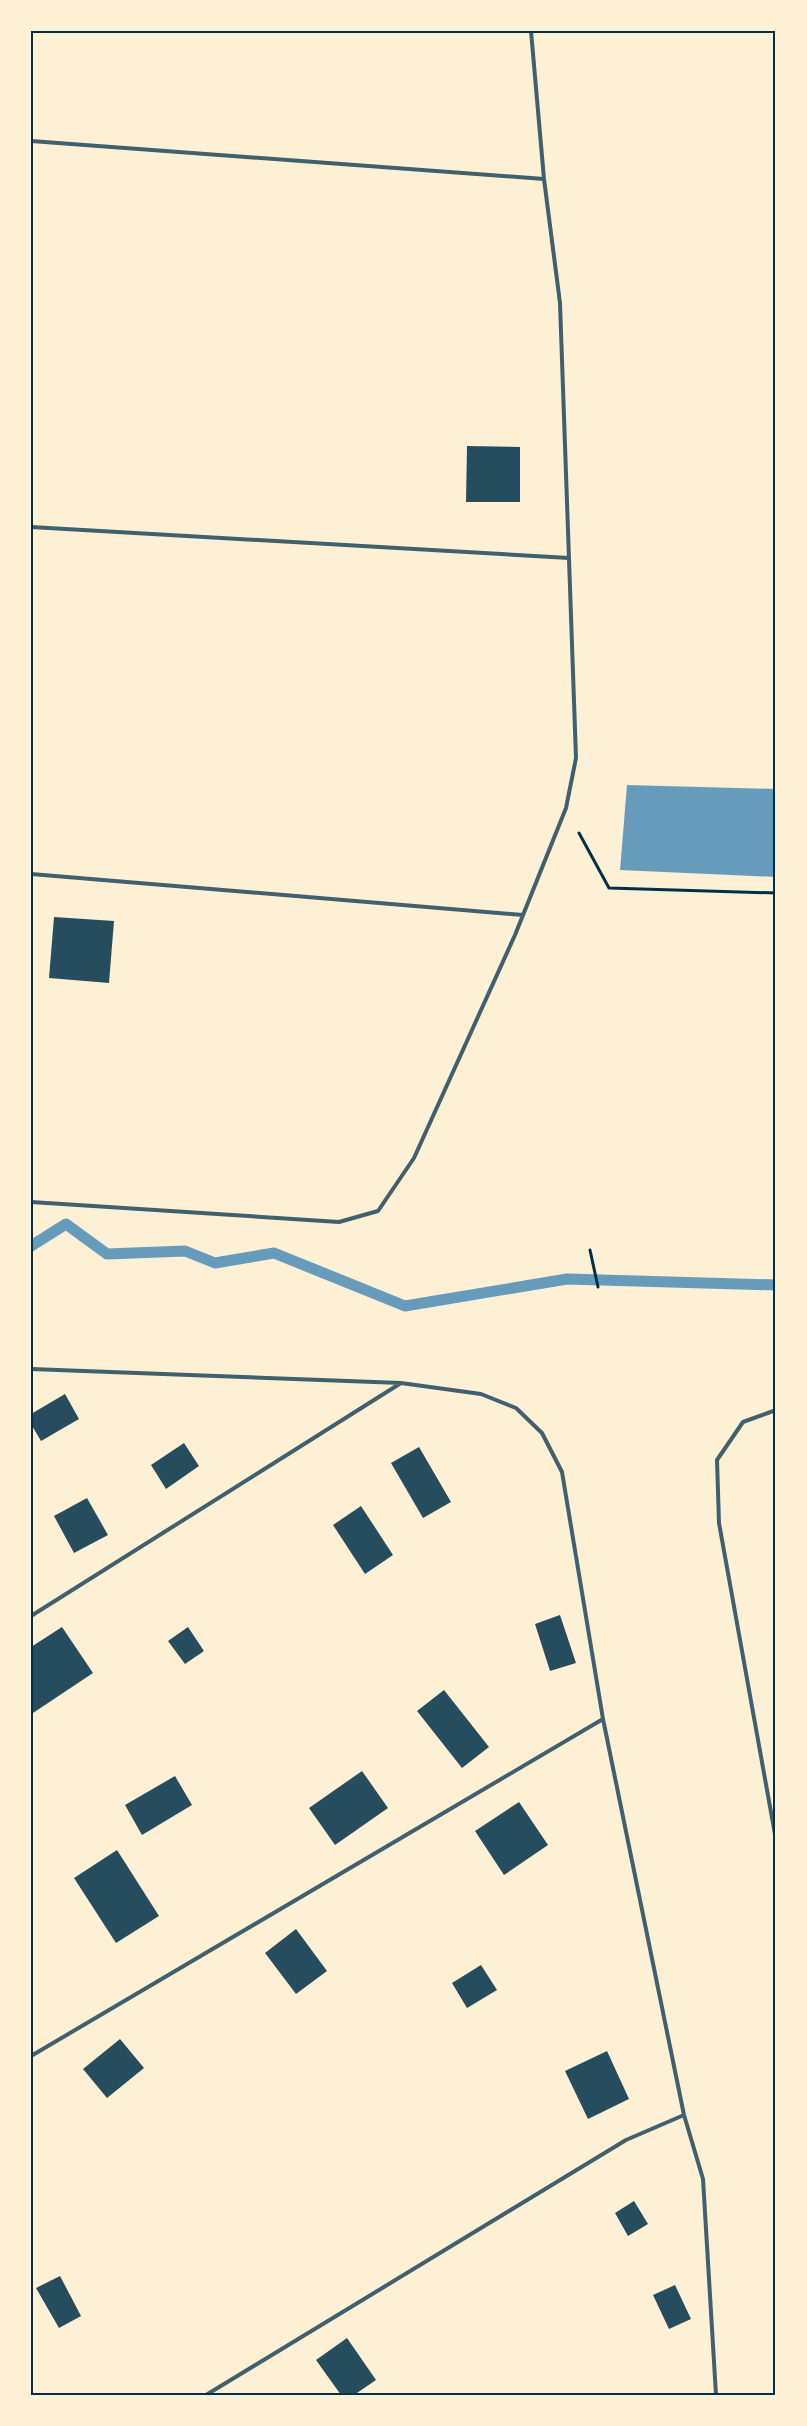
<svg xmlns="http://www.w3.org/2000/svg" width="807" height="2426" font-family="'Open Sans',sans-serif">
<rect width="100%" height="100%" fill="#fdf0d5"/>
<path fill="#669bbc" d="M627,785L776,789V877L620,870Z"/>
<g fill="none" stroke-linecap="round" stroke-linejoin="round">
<path stroke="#669bbc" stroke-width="11" d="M31,1246L66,1224L107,1254L185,1251L215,1263L274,1253L405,1306L567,1279L776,1285"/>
</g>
<path fill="#264d5e" d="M467,446L520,447V502H466Z
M54,917L114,921L109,983L49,978Z
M65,1394L79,1419L41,1441L31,1424V1414Z
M184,1443L199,1466L166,1489L151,1465Z
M419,1447L451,1502L423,1518L391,1463Z
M87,1498L108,1535L74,1553L54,1516Z
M361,1506L393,1555L365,1574L333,1525Z
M560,1615L576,1663L550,1671L535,1624Z
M62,1627L93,1673L33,1713L31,1647Z
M188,1627L204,1651L185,1664L168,1641Z
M444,1690L489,1747L462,1768L417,1711Z
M362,1771L388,1808L335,1845L309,1808Z
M175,1776L192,1805L142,1835L125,1805Z
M519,1802L548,1845L504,1875L475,1831Z
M117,1850L159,1916L116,1943L74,1878Z
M296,1929L327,1971L296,1994L265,1953Z
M481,1965L497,1990L467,2008L452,1983Z
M120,2039L144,2068L107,2098L83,2069Z
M607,2051L629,2099L588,2119L565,2071Z
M634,2201L648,2224L628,2236L615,2213Z
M60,2276L81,2316L59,2328L36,2288Z
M675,2285L691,2319L669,2329L653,2295Z
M347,2338L376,2380L354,2395H341L316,2360Z"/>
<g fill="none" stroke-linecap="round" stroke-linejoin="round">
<path stroke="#003049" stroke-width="3" d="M579,833L609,888L776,893
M590,1250L598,1287"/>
<path stroke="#3f606c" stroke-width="4" d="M31,141L544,179
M31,527L569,558
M31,874L523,915
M31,1202L339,1222L378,1211L414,1158L515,935L566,808L576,758L560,303L544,179L531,31
M31,1369L401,1383L481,1394L516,1408L542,1433L562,1472L603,1719L684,2115L703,2179L716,2395
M776,1410L743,1422L717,1460L719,1523L776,1840
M31,1616L401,1383
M31,2056L603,1719
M206,2395L626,2140L684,2115"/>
</g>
<rect width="807" height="2426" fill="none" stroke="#fdf0d5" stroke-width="65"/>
<rect x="32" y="32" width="742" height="2362" fill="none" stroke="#003049" stroke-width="2"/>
</svg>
